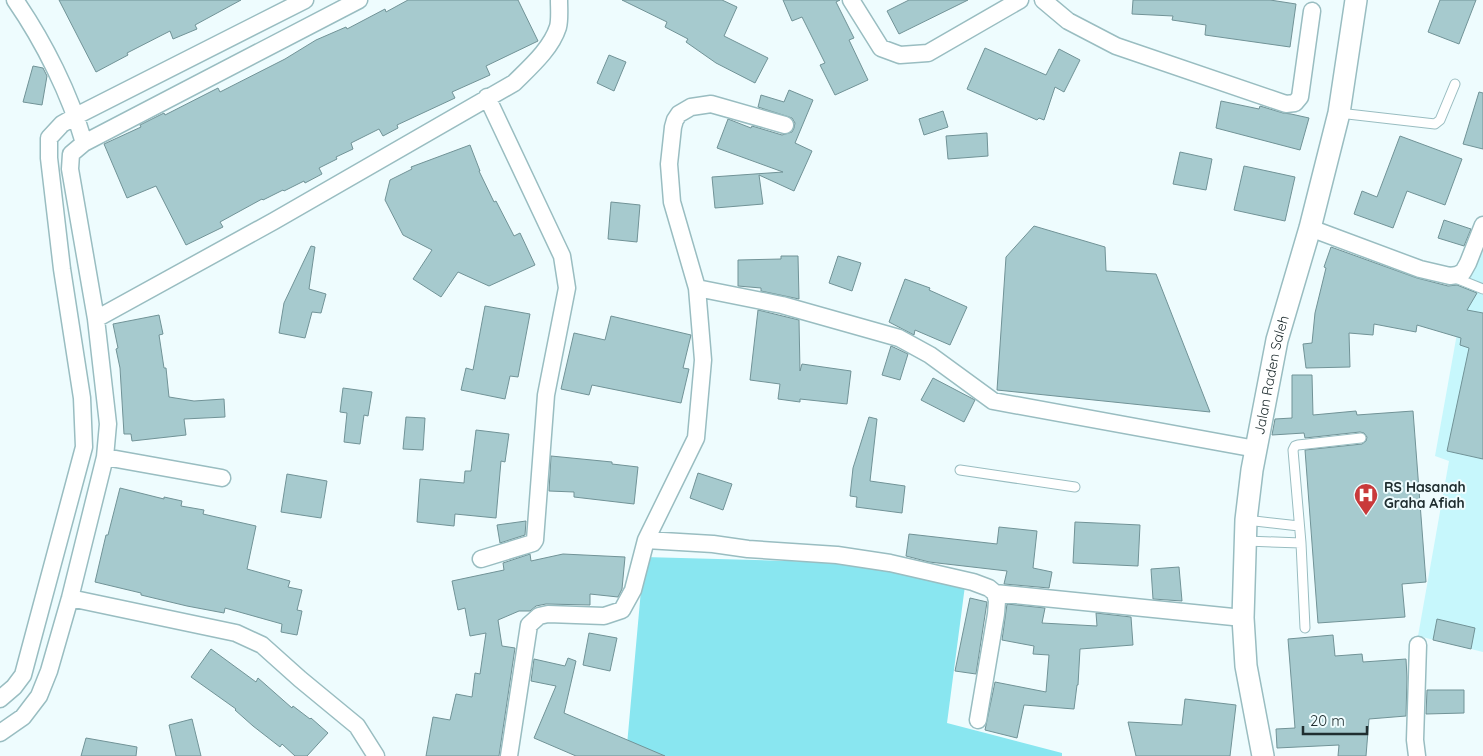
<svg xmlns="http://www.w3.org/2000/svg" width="1483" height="756" font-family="Quicksand,sans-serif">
<rect width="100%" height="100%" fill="#eefcfe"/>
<path fill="#c7f7fc" d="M1483,237V652L1418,636L1449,461L1435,456L1467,278Z"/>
<path fill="#89e6f0" d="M644,557L860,563L966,578L947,723L1062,753V756H626Z"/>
<path fill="#a6cace" stroke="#719397" d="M59,0H241L195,25L197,29L173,39L170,31L127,53L128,55L96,72Z
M408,0H518L538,41L486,66L490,75L452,92L455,98L397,125L398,128L383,136L379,129L351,143L353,149L336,157L337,159L319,168L322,174L305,183L304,181L284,191L283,190L263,200L262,199L220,222L223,227L186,245L156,186L127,198L104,144L141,127L140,125L164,113L165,115L218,88L220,92L285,59L316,40L346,27L347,29L385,9L386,12Z
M622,0H722L737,7L724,36L768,58L755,83L716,63L686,42L688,39L665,27L667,22Z
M783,0H840L836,2L854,38L849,40L868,80L835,95L820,65L825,63L802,17L792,21Z
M909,0H968L899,34L887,11Z
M1133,0H1270L1296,4L1290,47L1205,35L1206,25L1172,20L1173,16L1132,14Z
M1440,0H1476L1459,44L1428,32Z
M985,48L1046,75L1059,49L1080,60L1064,92L1055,87L1044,120L1039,118L1037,120L967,89Z
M609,55L626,62L614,91L597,83Z
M33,66L43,68L47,76L42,105L23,102Z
M789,90L813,100L795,143L812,151L794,191L759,175L763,204L715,208L712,177L783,172L717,148L728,119L751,128L752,126L782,135L792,132L794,128L795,123L792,118L758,107L761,95L784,102Z
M1479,92L1483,93V149L1463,144Z
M1221,101L1259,109L1260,106L1283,113L1291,114L1309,118L1300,150L1216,128Z
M943,111L948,127L924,135L919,119Z
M987,133L988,156L948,159L946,136Z
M1400,136L1462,159L1445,205L1407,191L1393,228L1354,214L1362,191L1377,197Z
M470,145L480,171H479L494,202L496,201L514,236L520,233L535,265L489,286L458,272L441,297L413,279L432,250L403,235L385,200L390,180L412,169L411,167Z
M1180,152L1212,159L1206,190L1173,184Z
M1244,166L1295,177L1285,221L1234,210Z
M611,202L640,205L637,242L608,239Z
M1444,220L1471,229L1464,246L1438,238Z
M1034,226L1105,247L1106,271L1156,274L1210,412L997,390L1006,257Z
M311,246L315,247L309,289L326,294L321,313L312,312L305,338L279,333L284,303Z
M1331,247L1417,278L1448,286L1457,285L1477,293L1467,310L1483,313V459L1447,451L1469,348L1460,345L1461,338L1417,325L1416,332L1374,324L1373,335L1349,333L1350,367L1306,368L1303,344L1312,343L1315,313L1326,268L1324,267Z
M781,256H798L799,299L761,291V288L738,286V260L781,259Z
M838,256L861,263L852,291L829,283Z
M905,279L930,288L929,290L967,307L950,345L915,330L914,335L889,322Z
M485,306L530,314L518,377L510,376L505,399L461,390L466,368L473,370Z
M758,310L799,320L800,371L802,364L851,371L847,404L800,399V402L778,399L780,384L750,380Z
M159,315L163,334L159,335L164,368H166L169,397L194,401L224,399L225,417L184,419L186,435L132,441L131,434H124L120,368L116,349L118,348L113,324Z
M611,316L691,335L683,368L689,369L681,403L592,385L589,395L561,389L574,333L605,340Z
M891,346L908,354L900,380L882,375Z
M1292,375H1312L1313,415L1356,411L1357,415L1413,411L1426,582L1402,584L1405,617L1318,623L1305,450L1362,444L1366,441L1367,437L1364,433L1360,432L1305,438L1304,433L1272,435L1275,419L1292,418Z
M933,378L975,400L964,422L921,400Z
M343,388L372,392L368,416L364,415L360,444L344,442L347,413L340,412Z
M406,417L425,418L423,450L403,449Z
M869,417L877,419L870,481L905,486L902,513L856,507L857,497L850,496L853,468Z
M476,430L509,434L505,462L501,461L496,518L455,514L454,526L417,522L420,479L464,483L465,471H471Z
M551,456L612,462V464L638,467L634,504L574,497V492L549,491Z
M698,473L732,484L723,510L690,498Z
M287,474L327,481L321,518L281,512Z
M120,488L164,499V497L182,501L181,506L204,510L203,514L256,526L247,569L290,581L288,587L302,590L297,610L302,611L297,635L281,632L282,624L225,608L224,613L187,606L141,595V593L95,582L106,535H108Z
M526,521L525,535L500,543L497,525Z
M1075,522L1140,525L1138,566L1073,563Z
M999,527L1037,531L1033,568L1052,572L1049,588L1004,584L1007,571L929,562L906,556L909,534L997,544Z
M530,554L531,561L563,554L625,557L622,589L618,597L590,594V605L546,604L536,606L530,611H519L498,620L502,646L515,648L499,756H426L433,717L450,720L456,694L472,697L475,673L480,674L486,633L470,636L465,608L458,610L452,581L504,570L503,563Z
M1179,567L1182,601L1153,599L1151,569Z
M970,598L987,602L976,674L955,671Z
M1007,604L1045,608L1042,623L1097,626L1096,613L1131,617L1133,645L1080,649L1078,685H1077L1074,709L1024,705L1017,738L985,730L995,682L1046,692L1049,655L1033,654L1034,646L1002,640Z
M1437,619L1475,628L1471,649L1433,640Z
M589,633L617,638L610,671L583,665Z
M1333,635L1335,656L1362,654L1363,662L1406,659L1407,678L1406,716L1369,719L1366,756H1338L1339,745L1277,748L1276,729L1295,728L1288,639Z
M211,649L256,682L258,678L292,708L293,706L310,719L311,718L328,733L307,756H295L282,744L280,747L253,726L235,710L236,709L191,677Z
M568,658L576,661L564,713L665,756H576L534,738L556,686L531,681L534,659L565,666Z
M1427,690H1464V713L1426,714Z
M1185,699L1236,705L1230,756H1136L1128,722L1182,725Z
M192,719L201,756H176L169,725Z
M86,738L137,747L136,756H81Z"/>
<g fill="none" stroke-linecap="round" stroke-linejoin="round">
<g stroke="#99bdc1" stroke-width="11">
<path id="service" d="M1339,113L1435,124L1440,120L1455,84
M1453,277L1483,289
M960,470L1075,487
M1246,520L1299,526
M1246,541L1301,543
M1305,628L1301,543L1293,450L1295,446L1298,445L1361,438"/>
</g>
<g stroke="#99bdc1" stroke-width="19">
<path id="minor" d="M15,0C44,42 70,94 84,143
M851,0L881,48L900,55L928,53L1020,0
M1043,0L1068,21L1116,46L1286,104L1295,103L1300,97L1312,11
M1310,228L1420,269L1450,276L1457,275L1463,272L1468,263L1483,225
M697,288L782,305L899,338L930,355L993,401L1256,449
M96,319L274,221L514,83C530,67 551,49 558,27C560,20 559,8 559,0
M105,457L222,478
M646,540L713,544L748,549L837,555L890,563L973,582L989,588L995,593L1243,618
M481,559L533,543L535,540L546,395L567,288L562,256L487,97
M70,598L236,633L262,645L300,679L357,726L376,756
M0,699L14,687L23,675L84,447L82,398L62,269L49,158V138L62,124L76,116L305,0
M978,720L996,614L997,601L995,593
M0,733L23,717L39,696L49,671L70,598L105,457L108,424L96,319L70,169L71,154L84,143L359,0
M509,756L529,625L539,616L548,614L604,616L622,610L633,590L646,540L696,438L703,360L697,288L672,202L669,164L673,127L675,120L679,114L691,107L711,104L785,125
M1417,756L1415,740L1418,645"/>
</g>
<g stroke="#99bdc1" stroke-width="24">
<g id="tertiary">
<path id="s1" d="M1263,756L1246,666L1243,618L1246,520L1252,470L1277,340L1310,228L1339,113L1356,0"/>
</g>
</g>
<use href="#service" stroke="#fff" stroke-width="9"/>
<use href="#minor" stroke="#fff" stroke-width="16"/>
<use href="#tertiary" stroke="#fff" stroke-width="21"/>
</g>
<defs>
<g id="hospital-pin" transform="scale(1.25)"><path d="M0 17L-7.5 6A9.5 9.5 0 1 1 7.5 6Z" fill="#c93a3b" stroke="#eefcfe"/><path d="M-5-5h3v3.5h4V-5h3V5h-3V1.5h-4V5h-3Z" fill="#fff"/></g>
</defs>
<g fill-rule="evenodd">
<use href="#hospital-pin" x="1366" y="495"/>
</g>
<g text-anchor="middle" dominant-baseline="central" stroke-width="4" stroke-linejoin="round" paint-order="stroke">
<g font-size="14" fill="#202e30" stroke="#eefcfe">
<text stroke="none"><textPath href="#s1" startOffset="385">Jalan Raden Saleh</textPath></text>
</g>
<g font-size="14" font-weight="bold" fill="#202e30" stroke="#eefcfe" text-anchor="start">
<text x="1384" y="487">RS Hasanah<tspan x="1384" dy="16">Graha Afiah</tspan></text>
</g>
</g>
<path d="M1303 726v8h64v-8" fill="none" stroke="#202e30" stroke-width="2.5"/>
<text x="1310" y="726" font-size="15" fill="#202e30" stroke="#eefcfe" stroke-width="4" paint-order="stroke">20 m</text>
</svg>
